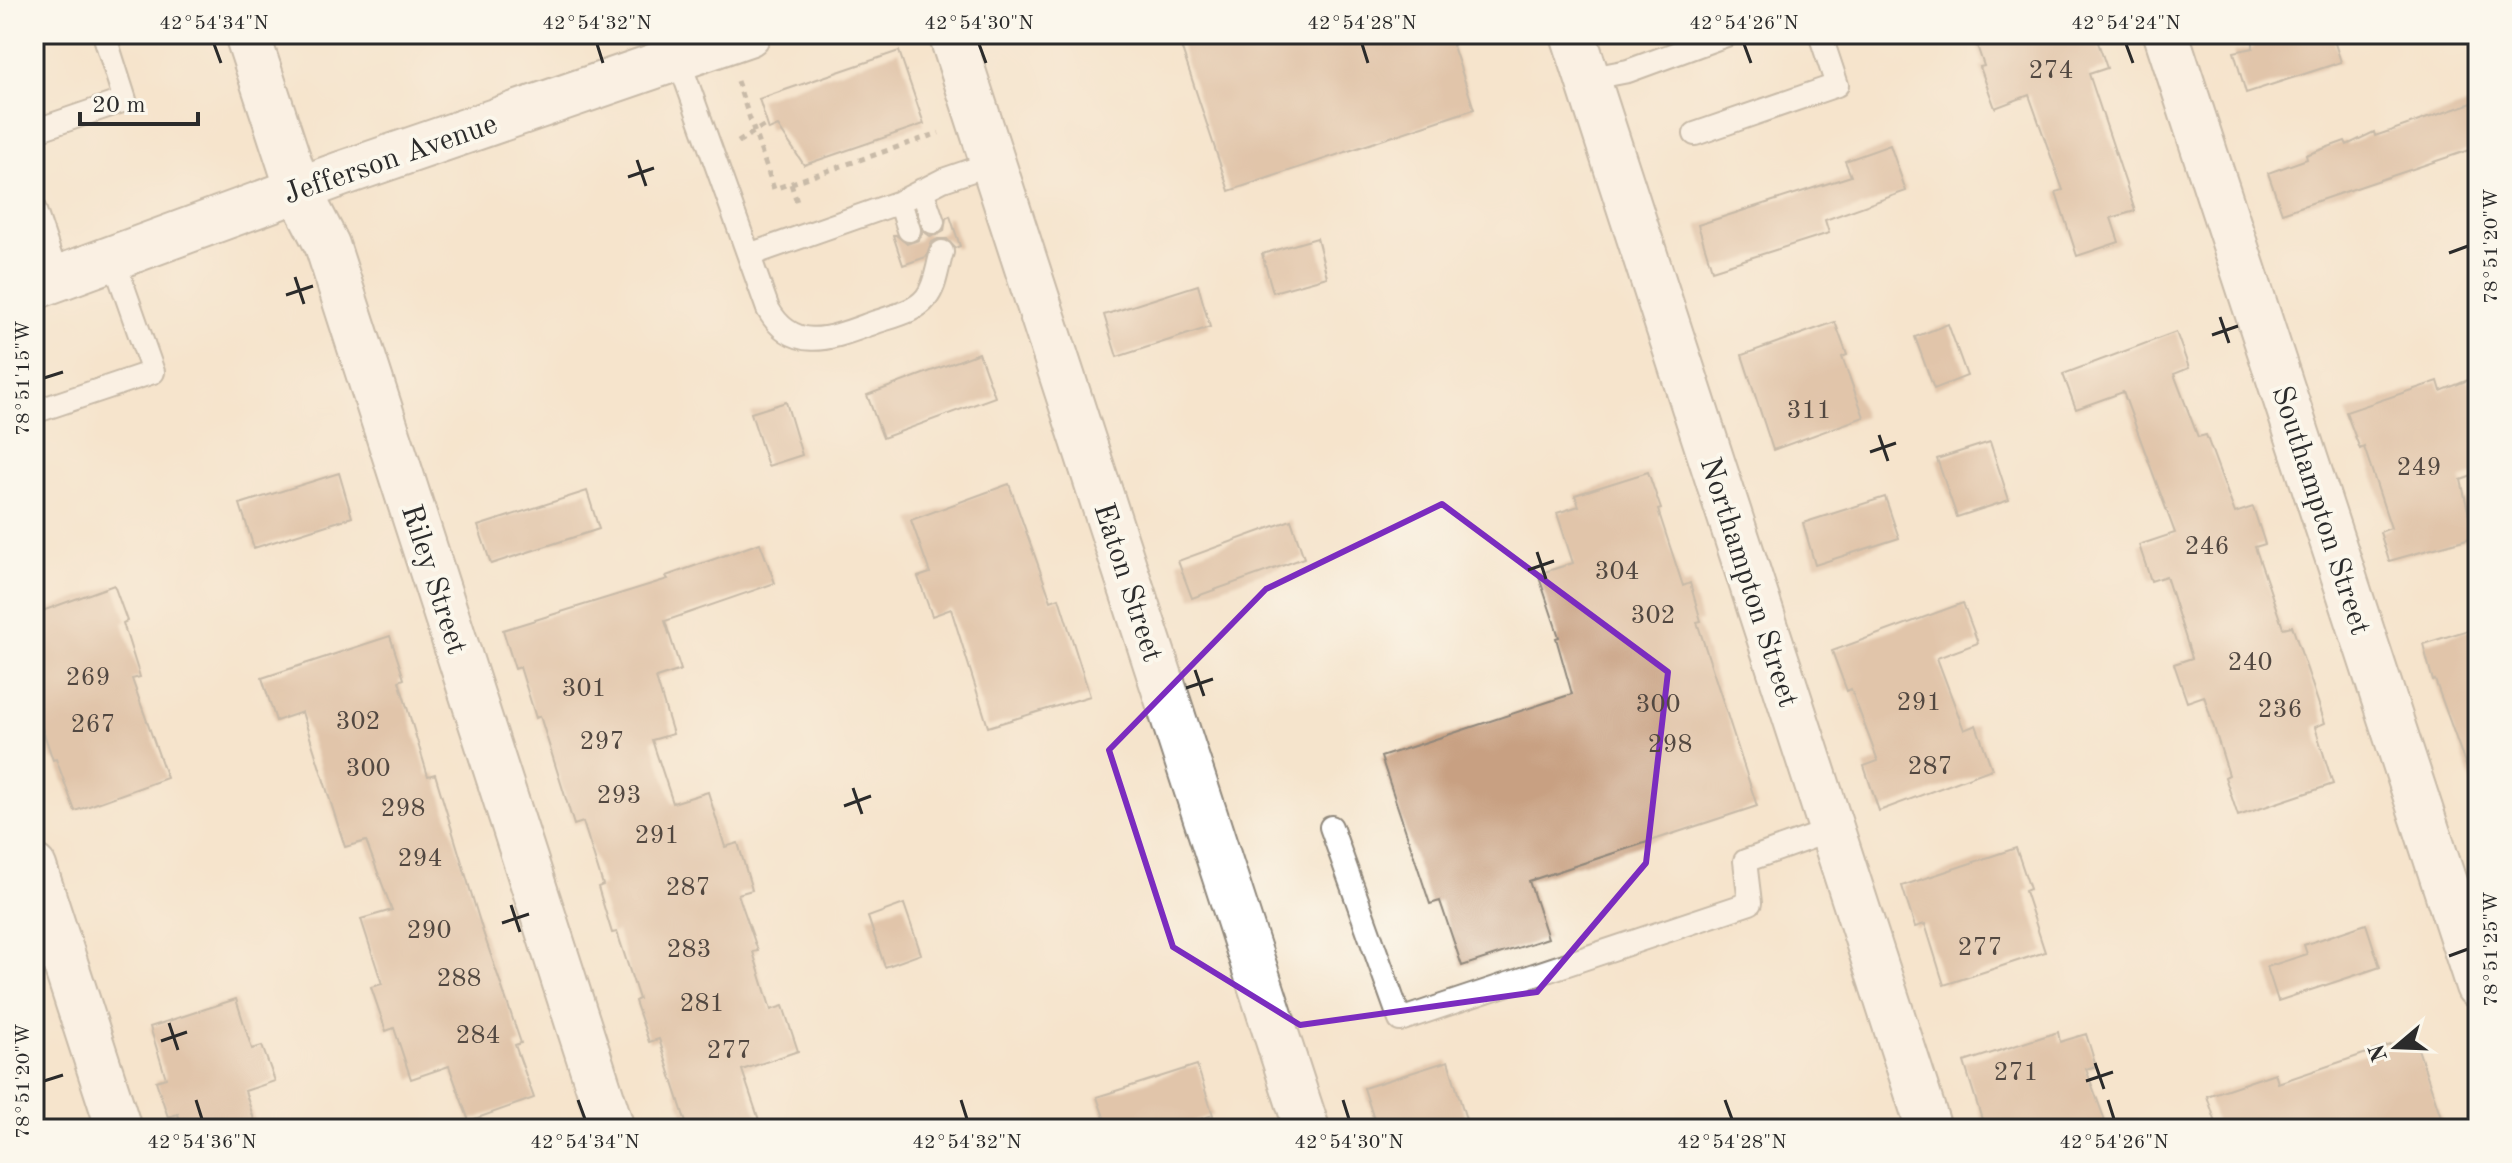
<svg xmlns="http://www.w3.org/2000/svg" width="2512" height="1163" font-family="'Old Standard TT',serif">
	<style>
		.building { fill: #c8a082 }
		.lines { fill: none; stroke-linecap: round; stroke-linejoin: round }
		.service-casing { stroke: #90887c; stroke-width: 26 }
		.minor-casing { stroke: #90887c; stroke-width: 48 }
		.tertiary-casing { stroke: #90887c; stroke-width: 48 }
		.path { stroke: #90887c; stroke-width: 5; stroke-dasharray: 6 6; stroke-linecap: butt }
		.service { stroke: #fff; stroke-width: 22 }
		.minor { stroke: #fff; stroke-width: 44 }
		.tertiary { stroke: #fff; stroke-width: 44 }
		.marked { fill: none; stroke: #7b2cbf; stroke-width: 6; stroke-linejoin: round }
		.ticks { fill: none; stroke: #2b2b2b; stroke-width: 3 }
		.labels { text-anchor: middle; stroke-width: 8; stroke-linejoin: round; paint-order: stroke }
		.number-label { font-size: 26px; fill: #524841 }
		.street-label { font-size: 30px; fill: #2b2b2b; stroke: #fbf7ec }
		.neatline { fill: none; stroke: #2b2b2b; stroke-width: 3 }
		.ticks-label { font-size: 20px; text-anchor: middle; fill: #2b2b2b }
	</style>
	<rect width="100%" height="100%" fill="#fbf7ec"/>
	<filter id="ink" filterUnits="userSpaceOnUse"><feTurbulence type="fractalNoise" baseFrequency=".0125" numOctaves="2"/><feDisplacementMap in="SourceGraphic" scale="16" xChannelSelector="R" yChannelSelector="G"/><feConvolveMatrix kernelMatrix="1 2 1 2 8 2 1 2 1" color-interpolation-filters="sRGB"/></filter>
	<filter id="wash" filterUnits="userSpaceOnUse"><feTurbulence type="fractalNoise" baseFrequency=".006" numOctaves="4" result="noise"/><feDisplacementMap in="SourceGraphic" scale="32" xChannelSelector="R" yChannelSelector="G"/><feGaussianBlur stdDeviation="1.8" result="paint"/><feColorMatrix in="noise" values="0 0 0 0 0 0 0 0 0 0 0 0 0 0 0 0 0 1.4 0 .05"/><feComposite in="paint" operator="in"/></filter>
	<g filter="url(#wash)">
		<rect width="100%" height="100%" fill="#f5e4cc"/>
		<g id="blocks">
			<path class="building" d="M1177 34H1449L1474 109 1229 191Z
				M1973 34H2095L2107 68 2089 74 2135 211 2111 218 2119 242 2077 256 2056 192 2063 190 2029 95 1995 108 1980 67 1984 66Z
				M2276 34H2332L2341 62 2246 93 2234 52 2253 48V42Z
				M899 51 924 124 804 165 778 126 769 130 759 99Z
				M2478 101V147L2282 213 2268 173 2307 159 2306 155 2345 141 2347 145 2374 132 2375 136Z
				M1890 145 1906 191 1825 220 1829 233 1712 270 1698 225 1851 176 1845 161Z
				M950 216 960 246 955 248 947 239H938L932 242 926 257 903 265 893 235H896L907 244 919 240 923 231 930 236 937 235 944 231 946 218Z
				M1317 238 1327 277 1273 292 1262 254Z
				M1198 285 1210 327 1117 357 1104 315Z
				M1835 322 1847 355 1842 357 1864 417 1773 450 1742 355Z
				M1948 324 1967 376 1934 389 1915 337Z
				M2176 332 2189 368 2174 374 2198 437 2206 435 2235 513 2253 507 2265 544 2255 547 2283 628 2292 626 2310 678 2325 723 2315 727 2333 784 2238 816 2225 777 2229 775 2204 696 2187 702 2174 664 2192 658 2166 576 2151 581 2139 545 2175 533 2123 392 2076 409 2063 374Z
				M979 353 995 397 883 438 867 395Z
				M2468 380 2478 405V474L2461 480 2474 537 2389 561 2380 532 2391 528 2364 447 2360 449 2346 412 2438 381 2441 391Z
				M786 402 802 455 768 466 751 413Z
				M1990 442 2009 500 1957 517 1937 459Z
				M1648 472 1661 509 1658 510 1683 586 1690 583 1701 621 1697 622 1757 806 1529 881 1548 938 1462 966 1440 901 1430 904 1381 757 1572 694 1556 638 1559 637 1538 574 1573 563 1557 513 1579 506 1575 495Z
				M339 473 352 517 254 548 240 504Z
				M1009 484 1051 601 1059 598 1090 696 988 727 951 609 932 616 918 577 930 573 911 520Z
				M587 491 599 529 491 564 478 526Z
				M1885 497 1899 538 1815 565 1803 523Z
				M1291 520 1304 558 1192 598 1178 561Z
				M760 543 775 583 665 621 681 670 656 678 673 734 652 740 673 803 708 792 725 847 738 843 752 890 738 894 758 951 753 952 771 1010 783 1006 798 1051 742 1070 762 1129H688L659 1039 649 1042 635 1001 639 999 617 932 612 933 598 887 603 885 583 822 574 825 540 716 536 718 520 667 515 669 503 630 668 579 666 576Z
				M114 585 127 621 123 623 140 677 132 679 167 778 75 811 56 759 53 760 34 704V614Z
				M1963 603 1978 643 1937 658 1964 730 1976 725 1992 769 1879 811 1864 766 1878 761 1851 689 1847 691 1832 651Z
				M2478 627V787L2474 788 2435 680 2433 681 2423 644Z
				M390 636 404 679 399 681 428 776 435 774 483 932 521 1043 515 1045 534 1098 469 1121 449 1066 411 1079 394 1028 386 1031 371 987 382 984 361 919 392 910 366 841 345 847 302 712 276 721 262 678Z
				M2016 848 2030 889 2025 891 2045 952 1944 985 1925 924 1915 927 1902 886Z
				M904 904 921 954 885 967 868 917Z
				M2366 924 2380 967 2278 1001 2267 967 2307 954 2304 945Z
				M236 999 252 1049 262 1046 275 1081 245 1091 257 1129H183L178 1114 168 1117 156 1081 166 1078 150 1027Z
				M2058 1032 2060 1042 2086 1034 2096 1066 2086 1069 2108 1129H1985L1964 1062Z
				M2414 1037 2445 1129H2218L2207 1096 2275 1073 2278 1083Z
				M1448 1061 1469 1129H1377L1364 1088Z
				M1197 1065 1213 1115 1170 1129H1108L1097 1097Z"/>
		</g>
	</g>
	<g filter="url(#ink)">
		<use href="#blocks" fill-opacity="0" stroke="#90887c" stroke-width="2"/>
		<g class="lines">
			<defs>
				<path id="service" d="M678 58 768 309C795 357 836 336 876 322 893 316 915 312 926 298 936 286 937 267 942 252
					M1587 79 1628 71 1729 34
					M34 131 125 100 104 34
					M1695 134 1837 85 1820 34
					M922 190 933 222
					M900 202 909 230
					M34 208 58 279
					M749 255 900 202 943 180 993 163
					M34 412 153 372 113 258
					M1331 827 1400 1020 1750 903 1745 861 1832 830"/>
				<path id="minor" d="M247 34 298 189 327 245 612 1129
					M951 34 1307 1129
					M1573 34 1929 1129
					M2166 34 2478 986
					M34 867 119 1129"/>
				<path id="tertiary" d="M34 287 341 174 748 34"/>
			</defs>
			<use href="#service" class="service-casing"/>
			<use href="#minor" class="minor-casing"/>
			<use href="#tertiary" class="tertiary-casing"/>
			<path class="path" d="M737 81 774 189 939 133
				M738 142 765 125
				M791 184 798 205"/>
			<use href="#service" class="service"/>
			<use href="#minor" class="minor"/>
			<use href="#tertiary" class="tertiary"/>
		</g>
	</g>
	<path d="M0 0H2512V1163H0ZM1442 504 1668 672 1646 863 1537 992 1300 1025 1173 947 1109 750 1266 589Z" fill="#f5e4cc" fill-opacity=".55" fill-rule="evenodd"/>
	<path class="marked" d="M1442 504 1668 672 1646 863 1537 992 1300 1025 1173 947 1109 750 1266 589Z"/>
	<path class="ticks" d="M214 44 221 63M597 44 603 63M979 44 986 63M1362 44 1368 63M1744 44 1751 63M2126 44 2133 63M637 160 646 186M628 177 654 168M2449 253 2468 246M295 277 304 304M286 295 313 286M2220 317 2229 343M2212 335 2238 326M44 378 63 372M1879 435 1888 461M1870 452 1896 443M1537 552 1546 579M1528 570 1554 561M1195 670 1204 696M1186 688 1213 679M853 788 862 814M844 806 871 796M511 905 520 932M502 923 529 914M2449 956 2468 949M169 1023 178 1050M161 1041 187 1032M2095 1063 2104 1089M44 1081 63 1075M2086 1081 2113 1072M196 1100 202 1119M578 1100 585 1119M961 1100 967 1119M1343 1100 1349 1119M1725 1100 1732 1119M2108 1100 2114 1119"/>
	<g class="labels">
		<g class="number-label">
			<text x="2051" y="78">274</text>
			<text x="1809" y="418">311</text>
			<text x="2419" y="475">249</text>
			<text x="2207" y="554">246</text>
			<text x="1617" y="579">304</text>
			<text x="1653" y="623">302</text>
			<text x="2250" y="670">240</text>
			<text x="88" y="685">269</text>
			<text x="584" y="696">301</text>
			<text x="1919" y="710">291</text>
			<text x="1658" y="712">300</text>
			<text x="2280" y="717">236</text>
			<text x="358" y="729">302</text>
			<text x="93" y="732">267</text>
			<text x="602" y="749">297</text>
			<text x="1670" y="752">298</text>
			<text x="1930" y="774">287</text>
			<text x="368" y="776">300</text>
			<text x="619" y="803">293</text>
			<text x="403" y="816">298</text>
			<text x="657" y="843">291</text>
			<text x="420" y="866">294</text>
			<text x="688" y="895">287</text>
			<text x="429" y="938">290</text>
			<text x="1980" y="955">277</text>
			<text x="689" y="957">283</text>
			<text x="459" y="986">288</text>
			<text x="702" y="1011">281</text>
			<text x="478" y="1043">284</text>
			<text x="729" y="1058">277</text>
			<text x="2016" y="1080">271</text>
		</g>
		<g class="street-label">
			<text transform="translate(390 158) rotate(-19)" y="10">Jefferson Avenue</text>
			<text transform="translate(2322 510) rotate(72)" y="10">Southampton Street</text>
			<text transform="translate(435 579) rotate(72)" y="10">Riley Street</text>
			<text transform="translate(1129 582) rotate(72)" y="10">Eaton Street</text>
			<text transform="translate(1750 582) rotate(72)" y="10">Northampton Street</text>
		</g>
	</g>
	<rect width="2512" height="1163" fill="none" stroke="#fbf7ec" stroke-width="88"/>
	<g transform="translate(2396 1047) rotate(251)" stroke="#fbf7ec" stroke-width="6" paint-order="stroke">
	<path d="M0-6L14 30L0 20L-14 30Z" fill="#2b2b2b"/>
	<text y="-12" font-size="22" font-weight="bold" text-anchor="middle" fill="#2b2b2b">N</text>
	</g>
	<path d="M80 112v12h118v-12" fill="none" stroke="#2b2b2b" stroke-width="4"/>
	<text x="92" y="112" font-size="24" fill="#2b2b2b" stroke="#fbf7ec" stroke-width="6" paint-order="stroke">20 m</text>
	<rect x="44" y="44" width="2424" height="1075" class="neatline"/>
	<g class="ticks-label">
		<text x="214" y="29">42°54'34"N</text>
		<text x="597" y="29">42°54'32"N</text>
		<text x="979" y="29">42°54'30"N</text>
		<text x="1362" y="29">42°54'28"N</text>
		<text x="1744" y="29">42°54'26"N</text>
		<text x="2126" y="29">42°54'24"N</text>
		<text transform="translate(2490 246) rotate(-90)" y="7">78°51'20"W</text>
		<text transform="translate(22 378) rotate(-90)" y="7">78°51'15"W</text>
		<text transform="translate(2490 949) rotate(-90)" y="7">78°51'25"W</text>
		<text transform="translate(22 1081) rotate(-90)" y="7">78°51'20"W</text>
		<text x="202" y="1148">42°54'36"N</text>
		<text x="585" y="1148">42°54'34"N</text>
		<text x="967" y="1148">42°54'32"N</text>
		<text x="1349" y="1148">42°54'30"N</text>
		<text x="1732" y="1148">42°54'28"N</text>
		<text x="2114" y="1148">42°54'26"N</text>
	</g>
</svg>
